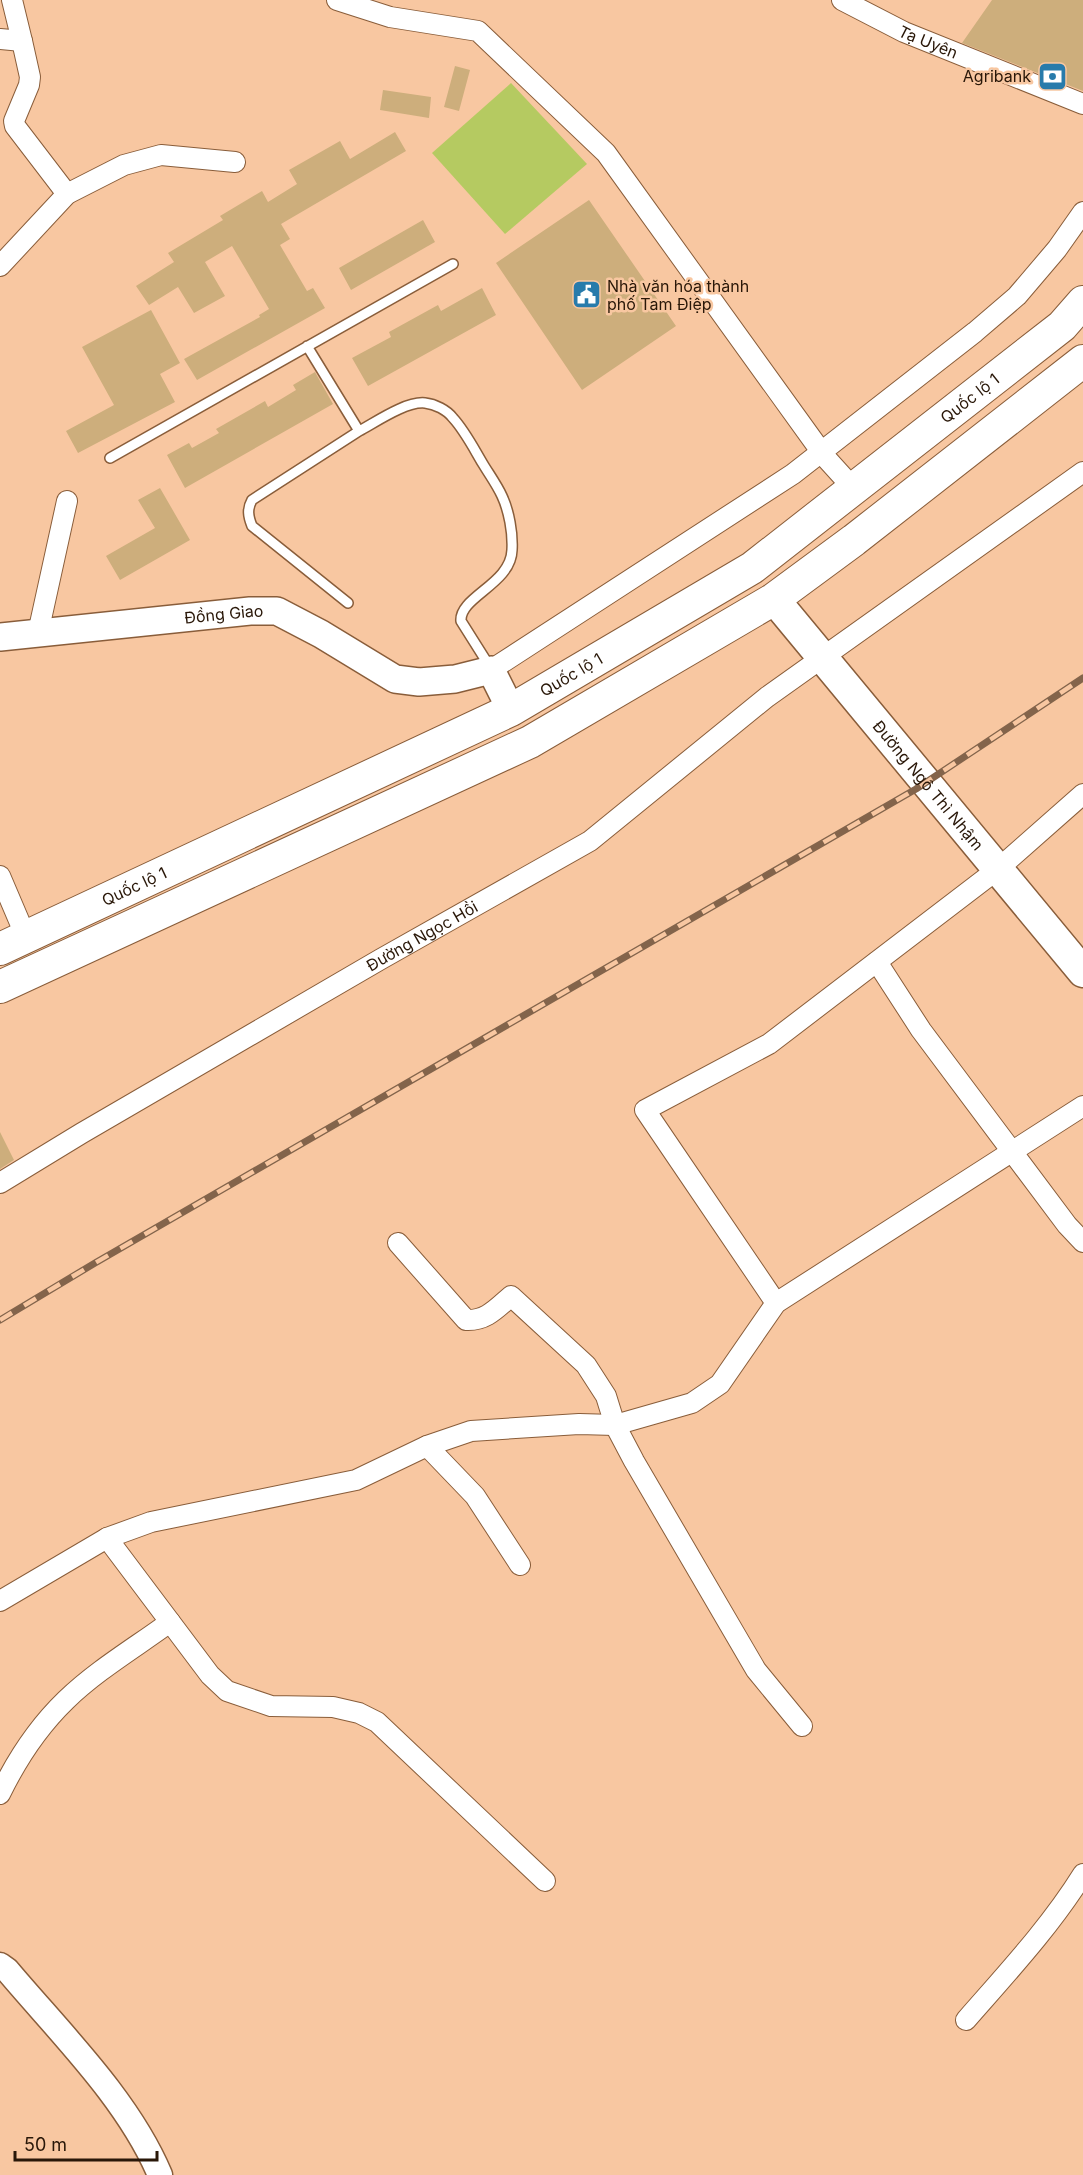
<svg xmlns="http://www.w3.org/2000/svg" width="1083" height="2175" font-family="Inter,sans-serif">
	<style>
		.green { fill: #b5ca61 }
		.building { fill: #cdae7c }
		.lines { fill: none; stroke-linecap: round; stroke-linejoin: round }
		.service-casing { stroke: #895d3a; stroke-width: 12 }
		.minor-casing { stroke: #895d3a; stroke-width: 22 }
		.tertiary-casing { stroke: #895d3a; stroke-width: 27 }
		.secondary-casing { stroke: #895d3a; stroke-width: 30 }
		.primary-casing { stroke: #895d3a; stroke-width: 33 }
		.trunk-casing { stroke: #895d3a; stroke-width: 34 }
		.service { stroke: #fff; stroke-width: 9 }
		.minor { stroke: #fff; stroke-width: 20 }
		.tertiary { stroke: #fff; stroke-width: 24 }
		.secondary { stroke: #fff; stroke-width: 27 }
		.primary { stroke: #fff; stroke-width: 30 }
		.trunk { stroke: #fff; stroke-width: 32 }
		.rail-casing { stroke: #83644b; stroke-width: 7 }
		.rail { stroke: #f8c7a1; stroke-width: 4.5; stroke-dasharray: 14; stroke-linecap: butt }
		.labels { text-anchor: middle; stroke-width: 5; stroke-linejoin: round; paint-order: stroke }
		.street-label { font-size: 16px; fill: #291708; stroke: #f8c7a1 }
		.poi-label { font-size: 16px; fill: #291708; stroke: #f8c7a1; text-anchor: end }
	</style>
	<rect width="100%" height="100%" fill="#f8c7a1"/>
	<path class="green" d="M511 83 587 164 505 234 432 153Z"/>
	<path class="building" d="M992 0H1083V91L962 43Z
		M455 66 470 70 459 111 444 107Z
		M383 90 431 97 429 118 380 110Z
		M395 132 406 151 281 224 290 239 280 245 307 291 313 288 325 308 197 380 184 359 260 317 259 315 269 309 232 246 205 262 225 296 194 313 178 287 149 305 136 286 174 262 168 253 223 220 220 216 262 191 268 202 297 184 289 170 340 141 350 159Z
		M589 200 676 326 582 390 496 263Z
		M423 220 435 242 351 290 339 268Z
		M482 288 496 315 368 386 352 358 391 337 389 332 438 305 441 311Z
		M151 310 180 363 160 374 175 402 78 453 66 431 114 405 82 347Z
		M315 372 333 404 185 488 167 455 189 443 192 448 219 433 216 429 265 401 268 407 296 390 293 385Z
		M160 488 190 540 120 580 106 556 155 528 138 500Z
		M0 1132 14 1160 0 1169Z"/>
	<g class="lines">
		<defs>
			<path id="service" d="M307 346 359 431 252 500C247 509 248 516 252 526L348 603
				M359 431C376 422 406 401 425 403 435 404 447 410 453 418 465 431 474 449 483 464 489 474 497 485 502 496 509 511 513 533 512 550 511 584 459 597 461 621L490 667
				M110 458 453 264"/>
			<g id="minor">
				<path d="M337 0 390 17 478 31 606 153 825 457 854 489"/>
				<path id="s1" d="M842 0 904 32 1083 104"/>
				<path d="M0 39 22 41 12 0"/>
				<path d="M22 41 30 77 29 85 14 121 15 126 67 194"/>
				<path d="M0 266 67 194 124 165 161 155 235 162"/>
				<path d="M38 633 67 501"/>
				<path d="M491 670 793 474 975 332 1017 296 1057 249 1083 212"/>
				<path d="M0 876 26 937"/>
				<path d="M877 962 921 1030 1067 1225 1083 1242"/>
				<path id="s2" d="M0 1183 82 1133 381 959 590 841 767 697 1083 472"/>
				<path d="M398 1243 466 1320C486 1321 496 1309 511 1296L586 1365 606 1396 615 1425 634 1461 756 1670 802 1726"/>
				<path d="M776 1303 645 1110 769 1044 998 869 1083 794"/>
				<path d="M427 1446 475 1496 520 1565"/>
				<path d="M107 1538 210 1675 227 1691 271 1706 333 1707 359 1713 377 1722 545 1881"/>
				<path d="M0 1601 107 1538 151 1522 356 1480 427 1446 471 1431 579 1424 615 1425 692 1403 720 1384 776 1303 1083 1106"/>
				<path d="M0 1794C17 1759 38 1727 66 1700 97 1670 136 1647 170 1622"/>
				<path d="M966 2020C1007 1973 1050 1927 1083 1874"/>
			</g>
			<path id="tertiary" d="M0 1965 7 1970C60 2033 128 2099 160 2175"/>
			<g id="secondary">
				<path id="s3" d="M0 637 250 611H277L321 634 395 679 419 682 455 679 491 670 511 710"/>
			</g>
			<g id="primary">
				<path id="s4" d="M774 599 1083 972"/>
			</g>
			<g id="trunk">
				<path id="s5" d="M0 949 511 710 752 568 1062 326 1083 302"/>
				<path d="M0 987 530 742 774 599 854 540 1083 361"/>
			</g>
		</defs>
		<use href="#service" class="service-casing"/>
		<use href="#minor" class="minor-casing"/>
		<use href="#tertiary" class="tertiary-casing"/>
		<use href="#secondary" class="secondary-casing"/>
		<use href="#primary" class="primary-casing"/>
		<use href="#trunk" class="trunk-casing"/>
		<use href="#service" class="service"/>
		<use href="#minor" class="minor"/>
		<use href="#tertiary" class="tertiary"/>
		<use href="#secondary" class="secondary"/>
		<use href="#primary" class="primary"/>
		<use href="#trunk" class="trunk"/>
		<defs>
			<path id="rail" d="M0 1320 95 1263 916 789 1083 678"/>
		</defs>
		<use href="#rail" class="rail-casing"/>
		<use href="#rail" class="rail"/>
	</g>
	<defs>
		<symbol id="bank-square" viewBox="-11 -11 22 22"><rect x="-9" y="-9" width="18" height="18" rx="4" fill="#287bab" stroke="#f8c7a1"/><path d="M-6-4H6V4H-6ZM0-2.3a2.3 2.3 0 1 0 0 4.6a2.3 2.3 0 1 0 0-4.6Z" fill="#fff"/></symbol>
		<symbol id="civic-square" viewBox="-11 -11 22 22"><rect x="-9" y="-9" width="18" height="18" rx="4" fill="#287bab" stroke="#f8c7a1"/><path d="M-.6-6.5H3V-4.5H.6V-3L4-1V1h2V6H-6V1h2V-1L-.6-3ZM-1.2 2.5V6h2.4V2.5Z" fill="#fff"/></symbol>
	</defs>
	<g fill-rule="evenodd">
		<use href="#bank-square" x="1036" y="60" width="33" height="33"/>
		<use href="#civic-square" x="570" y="278" width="33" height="33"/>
	</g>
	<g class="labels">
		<g class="street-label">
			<text dy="6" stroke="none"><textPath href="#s1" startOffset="96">Tạ Uyên</textPath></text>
			<text dy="6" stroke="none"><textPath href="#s5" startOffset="1120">Quốc lộ 1</textPath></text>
			<text dy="6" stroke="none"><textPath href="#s3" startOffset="225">Đồng Giao</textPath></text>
			<text dy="6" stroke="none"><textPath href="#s5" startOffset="634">Quốc lộ 1</textPath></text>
			<text dy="6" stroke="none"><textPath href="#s4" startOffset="242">Đường Ngô Thì Nhậm</textPath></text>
			<text dy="6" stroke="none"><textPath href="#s5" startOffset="148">Quốc lộ 1</textPath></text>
			<text dy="6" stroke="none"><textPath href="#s2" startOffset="489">Đường Ngọc Hồi</textPath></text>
		</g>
		<g class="poi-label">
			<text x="1031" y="82">Agribank</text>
			<text x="607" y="292" text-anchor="start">Nhà văn hóa thành<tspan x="607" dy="18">phố Tam Điệp</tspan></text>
		</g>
	</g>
	<path d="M15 2151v9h142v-9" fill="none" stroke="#291708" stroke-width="3"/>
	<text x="24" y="2151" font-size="18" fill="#291708" stroke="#f8c7a1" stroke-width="4.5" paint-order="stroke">50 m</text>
</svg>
